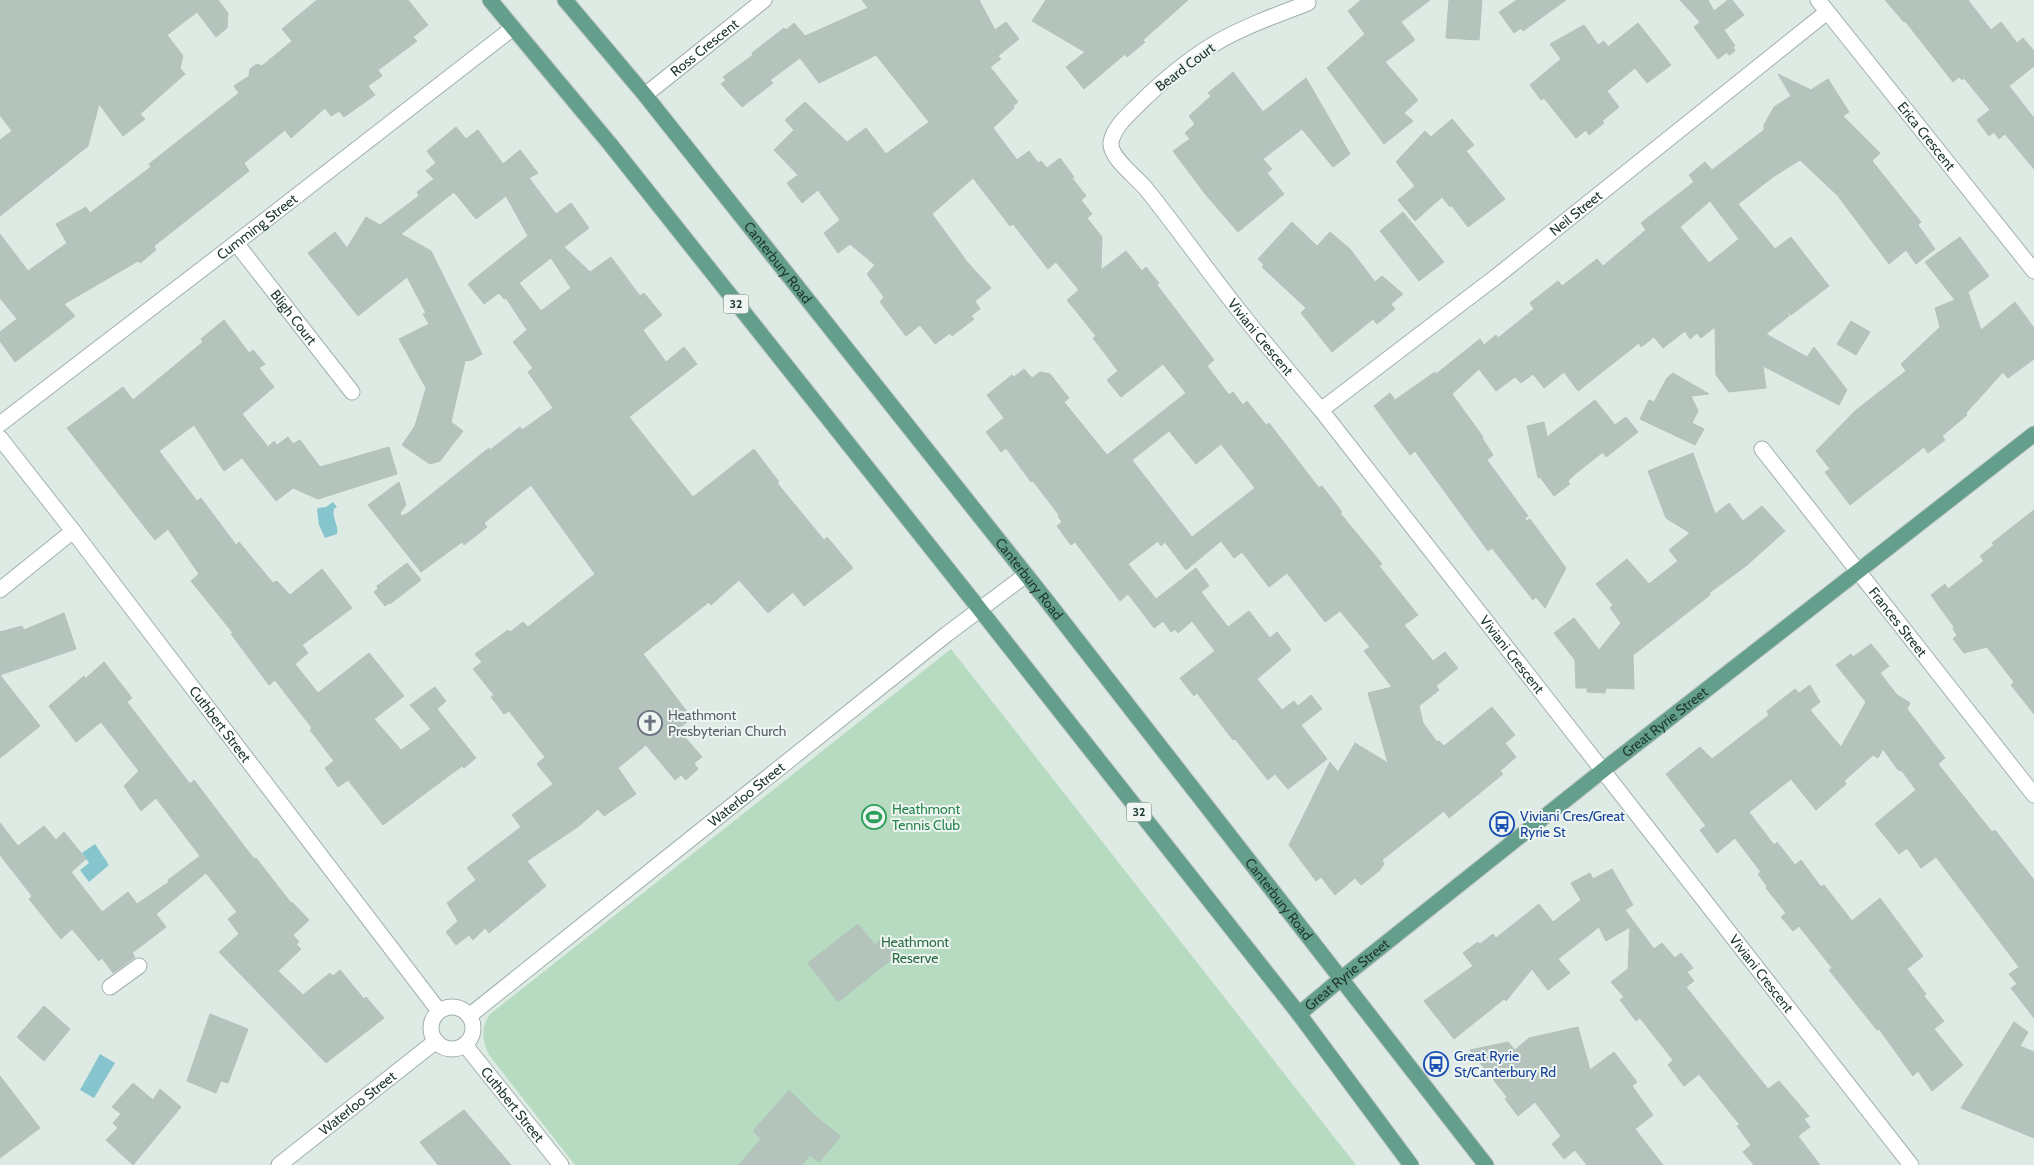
<svg xmlns="http://www.w3.org/2000/svg" width="2034" height="1165" font-family="Cabin,sans-serif">
	<style>
		.green { fill: #b7dbc0 }
		.water { fill: #87c5ce }
		.building { fill: #b4c4bd; stroke: #b1c3bb; fill-rule: evenodd }
		.lines { fill: none; stroke-linecap: round; stroke-linejoin: round }
		.minor-casing { stroke: #a1b1ab; stroke-width: 17 }
		.major-casing { stroke: #bcc4c1; stroke-width: 17 }
		.minor { stroke: #fff; stroke-width: 15 }
		.major { stroke: #649e8d; stroke-width: 15 }
		.labels { text-anchor: middle; stroke-width: 4; stroke-linejoin: round; paint-order: stroke }
		.shield { fill: #eff6f2; stroke: #5e726b; stroke-width: 1 }
		.shield-label { font-size: 12px; font-weight: bold; fill: #203931 }
		.street-label { font-size: 14px; fill: #203931; stroke: #eff6f2 }
		.worship-label { font-size: 14px; fill: #5b616d; stroke: #eff6f2; text-anchor: start }
		.leisure-label { font-size: 14px; fill: #27864d; stroke: #eff6f2; text-anchor: start }
		.transit-label { font-size: 14px; fill: #164399; stroke: #eff6f2; text-anchor: start }
		.park-label { font-size: 14px; fill: #2c6e43; stroke: #eff6f2 }
	</style>
	<rect width="100%" height="100%" fill="#deeae4"/>
	<path class="green" d="M951 649 1356 1165H575L489 1055C482 1041 481 1029 489 1015Z"/>
	<path class="water" d="M333 502 337 507 334 509C332 519 339 525 337 534L325 538 319 525 317 510 318 508 326 507Z
		M95 844 109 865 89 882 80 870 89 863 82 853Z
		M100 1054 115 1063 94 1098 80 1090Z"/>
	<path class="building" d="M0 0H218L228 13 227 28 216 37 197 12 167 35 183 56 180 68 185 74 140 114 145 119 123 136 99 104 88 146 0 216V140L12 131 0 115Z
		M317 0H408L428 25 413 37 417 41 378 70 382 76 368 86 375 95 344 117 339 111 331 116 325 108 291 138 285 130 244 163 249 171 154 246 156 250 140 263 138 261 64 304 75 316 15 362 0 341V332L17 319 0 298V234L28 271 67 243 56 224 86 207 90 213 151 167 149 164 239 93 234 86 249 76 250 69 257 64 262 66 292 41 282 29Z
		M862 0H979L995 30 1006 22 1019 39 998 56 1001 59 990 67 1018 102 1013 106 1014 108 993 128 1017 160 1029 151 1038 163 1041 161 1047 168 1060 158 1074 177 1072 178 1086 196 1081 200 1092 214 1087 218 1102 237 1101 270 1126 251 1142 271 1146 267 1159 283 1157 285 1214 360 1207 366 1229 395 1233 392 1243 405 1247 401 1266 425 1269 423 1319 488 1322 486 1342 512 1340 513 1382 564 1379 566 1418 615 1404 625 1433 661 1445 652 1458 668 1436 686 1439 690 1419 706 1423 723 1437 742 1439 741 1444 746 1492 707 1515 735 1505 743 1516 757 1500 771 1503 774 1449 818 1444 811 1382 860 1384 864 1379 871 1361 885 1355 878 1335 895 1321 877 1316 881 1289 845 1330 762 1338 772 1355 743 1388 763 1368 693 1392 687 1364 651 1370 647 1340 611 1325 622 1287 573 1269 587 1242 552 1234 558 1221 541 1186 570 1165 542 1161 546 1158 541 1128 564 1156 599 1196 568 1209 586 1201 592 1228 627 1249 611 1270 638 1277 632 1291 650 1257 679 1282 710 1294 701 1298 706 1311 695 1322 709 1301 725 1327 759 1288 789 1275 774 1268 780 1235 739 1233 740 1197 693 1194 696 1180 678 1215 651 1192 621 1178 633 1175 629 1171 632 1163 621 1154 628 1128 594 1120 601 1075 542 1071 545 1057 526 1062 522 1058 516 1059 515 1033 481 1031 482 1006 448 1001 452 986 432 1004 418 987 395 1012 375 1014 377 1024 369 1032 378 1040 372 1050 374 1069 398 1064 402 1107 455 1186 393 1163 364 1121 397 1107 380 1118 371 1093 338 1096 336 1067 300 1079 290 1056 262 1048 269 1013 224 1010 226 973 178 932 214 968 263 991 288 975 301 980 309 971 316 974 319 952 336 950 333 935 344 920 325 906 336 880 302 884 297 867 274 875 265 850 244 838 253 824 233 840 220 818 190 802 203 787 183 798 175 774 150 794 130 785 120 805 102 847 142 866 128 886 154 929 122 876 55 819 83 800 58 770 80 773 83 742 107 721 84 726 80 723 77 753 55 752 53 784 28 786 30 794 23 805 36 868 8ZM1169 431 1196 464 1221 444 1255 488 1192 537 1132 460Z
		M1046 0H1188L1143 40 1145 42 1127 57 1125 54 1084 89 1066 67 1085 52 1032 21Z
		M1361 0H1430L1401 22 1415 40 1385 62 1418 100 1404 113 1413 121 1384 144 1327 68 1365 34 1348 11Z
		M1449 0H1482L1479 40 1446 38Z
		M1517 0H1566L1523 31 1521 28 1514 33 1499 12Z
		M1680 0H1708L1714 11 1728 0H1732L1744 15 1724 30 1735 46 1733 47 1735 51 1729 55 1727 52 1718 59 1694 27 1700 22Z
		M1885 0H1968L1991 30 2001 22 2017 43 2023 38 2034 51V66L2009 86 2034 118V169L2005 134 1999 139 1994 132 1989 136 1977 120 1990 110 1964 78 1962 80 1959 77 1953 82 1905 21 1904 22Z
		M1638 23 1671 65 1647 83 1635 68 1607 91 1619 107 1602 121 1604 123 1589 135 1586 130 1576 138 1544 98 1541 100 1530 85 1561 59 1550 44 1584 25 1598 45 1604 41 1608 47Z
		M1233 72 1263 112 1306 78 1350 154 1333 167 1302 129 1263 159 1272 169 1267 173 1284 194 1238 232 1206 195 1173 151 1190 139 1185 133 1195 124 1189 116 1211 96 1208 93Z
		M1778 74 1811 90 1828 79 1849 112 1843 116 1880 153 1872 161 1921 222 1918 225 1935 249 1916 264 1906 250 1889 264 1838 196 1800 160 1773 177 1738 204 1775 249 1791 237 1829 286 1791 315 1787 312 1789 316 1766 334 1807 357 1814 347 1847 390 1839 405 1763 366 1766 388 1729 392 1716 375 1715 327 1701 338 1697 333 1690 339 1685 331 1663 348 1654 337 1641 347 1639 343 1578 391 1564 372 1544 388 1533 374 1521 383 1515 377 1496 391 1479 369 1452 394 1483 437 1482 438 1493 455 1487 460 1528 516 1525 518 1526 521 1530 519 1566 568 1545 608 1536 597 1533 600 1492 548 1488 551 1415 451 1410 455 1374 406 1390 393 1395 400 1435 372 1436 374 1480 339 1484 345 1496 335 1498 338 1534 309 1530 303 1558 281 1562 286 1597 259 1603 266 1646 230 1641 223 1694 182 1689 175 1705 162 1712 170 1764 130V125L1774 107 1791 96ZM1710 201 1739 239 1709 263 1680 227Z
		M1452 119 1474 145 1466 151 1505 199 1468 227 1451 205 1450 207 1442 197 1415 221 1398 200 1415 186 1396 162 1425 131 1431 137Z
		M456 127 466 139 478 130 503 164 520 150 538 173 529 178 556 214 571 203 589 228 564 247 590 272 611 257 640 296 644 293 662 315 643 330 666 362 684 347 697 364 629 417 693 497 754 449 779 482 777 483 824 540 827 537 853 568 804 606 793 592 768 613 739 580 711 605 709 602 643 654 692 718 678 729 702 757 694 763 698 769 686 780 681 775 675 780 646 745 618 768 636 794 604 816 598 809 579 826 527 861 546 886 489 933 485 928 473 940 469 935 456 945 446 932 458 921 447 903 476 880 467 868 521 827 512 815 553 784 537 764 545 757 509 711 504 714 491 697 494 695 473 669 482 662 475 654 508 630 510 632 523 622 528 627 595 574 531 485 484 523 487 527 464 545 462 542 421 572 368 505 399 482 406 505 400 513 402 516 408 513 489 448 490 450 520 427 522 430 553 408 528 372 533 368 513 342 527 330 506 298 504 299 499 293 484 304 468 284 528 236 506 196 476 219 454 192 401 234 431 251 482 354 472 360 465 361 451 422 463 431 440 461 430 464 402 445 415 426 426 388 399 339 429 324 423 314 426 313 407 277 358 316 308 253 335 232 347 248 366 217 380 225 419 196 417 192 434 179 426 171 436 163 427 151ZM551 258 571 288 541 311 519 283Z
		M1403 212 1444 262 1419 281 1380 231Z
		M1292 222 1317 246 1330 232 1350 249 1375 282 1382 276 1403 294 1391 304 1395 309 1377 324 1373 319 1332 352 1301 313 1306 308 1262 267 1264 265 1258 259Z
		M1960 237 1989 276 1968 292 1981 330 2015 302 2034 328V359L2008 378 2003 372 1966 413 1967 415 1942 436 1945 440 1928 453 1924 447 1850 505 1825 472 1830 469 1816 451 1855 411 1906 371 1901 364 1940 327 1935 308 1955 300 1925 262Z
		M224 320 249 353 253 350 265 364 259 368 274 387 242 414 268 447 274 441 277 445 288 437 293 444 300 440 320 467 389 447 397 474 318 499 293 488 276 501 242 458 224 471 194 425 159 451 197 501 201 498 236 545 239 542 273 583 277 581 290 595 322 569 352 608 302 645 308 653 295 664 318 693 369 653 404 696 374 719 401 750 431 729 410 705 435 687 446 701 437 709 476 758 464 768 462 766 383 825 348 780 338 787 325 768 334 761 310 730 312 728 275 680 269 685 231 634 233 633 191 581 199 574 168 529 155 540 67 428 123 387 133 400 203 342 201 339Z
		M1851 321 1870 332 1856 355 1837 344Z
		M1673 373 1709 394 1691 396 1698 411 1692 423 1704 429 1695 445 1640 419 1649 400 1654 402 1667 378Z
		M1595 400 1615 425 1626 417 1638 432 1606 457 1603 452 1575 474 1568 481 1570 484 1554 496 1540 477 1538 478 1527 426 1544 422 1547 437Z
		M1693 453 1715 514 1729 503 1743 521 1762 506 1785 531 1746 566 1709 593 1710 595 1633 655 1634 689 1606 688 1605 693 1587 692V688H1576L1575 660 1554 633 1574 618 1599 650 1621 623 1610 608 1613 605 1596 584 1627 559 1649 584 1678 561 1669 550 1690 533 1666 518 1648 471Z
		M2034 510V714L2011 685 2014 682 1987 647 1964 653 1953 639 1957 635 1953 629 1954 627 1931 595 1945 584 1948 589 1984 561 1980 556 1994 545 1992 543Z
		M407 563 421 580 390 604 389 603 385 606 374 592 378 589 377 586Z
		M64 613 76 649 0 675 40 726 0 758V632L22 626 24 630Z
		M1871 644 1889 666 1880 673 1897 695 1910 703 1907 709 1945 758 1938 764 1992 832 1995 830 2034 880V1018L2011 988 2017 984 2009 974 2019 967 1936 857 1921 868 1907 848 1899 854 1875 824 1916 790 1902 771 1898 770 1883 749 1878 758 1873 755 1844 781 1846 784 1816 810 1791 779 1749 812 1774 845 1777 842 1795 865 1801 860 1821 887 1824 885 1852 921 1880 898 1923 956 1907 969 1926 994 1924 996 1944 1021 1934 1029 1963 1065 1932 1091 1918 1071 1913 1076 1879 1029 1877 1030 1829 970 1832 968 1799 926 1793 931 1781 917 1786 913 1766 888 1767 886 1758 874 1761 872 1735 838 1717 853 1700 830 1706 826 1666 774 1700 747 1712 759 1769 715 1767 711 1795 689 1799 693 1810 685 1820 702 1810 710 1841 747 1866 702 1836 665 1851 654 1853 657Z
		M104 662 132 698 127 702 190 784 194 780 254 859 256 858 291 903 292 902 309 920 293 935 299 942 296 944 301 949 278 971 303 995 330 973 333 976 340 970 364 999 366 997 384 1018 326 1063 219 952 239 934 228 919 237 912 206 873 156 914 166 927 132 953 135 957 113 973 102 958 99 961 72 929 61 939 29 899 32 896 0 855V823L18 846 44 826 56 840 64 832 86 859 71 872 102 912 128 892 137 904 169 882 168 880 200 856 156 798 141 811 124 786 139 771 101 722 76 742 49 706 84 676 85 679Z
		M1612 869 1633 905 1625 910 1654 949 1662 943 1675 958 1681 953 1693 968 1687 972 1694 981 1686 987 1768 1089 1779 1081 1809 1116 1804 1119 1810 1127 1798 1136 1820 1165H1754L1743 1152 1751 1145 1737 1126 1740 1125 1699 1074 1684 1086 1668 1065 1673 1060 1640 1018 1636 1021 1620 1000 1624 997 1611 982 1628 969 1630 927 1606 941 1599 927 1558 959 1570 973 1548 990 1532 969 1506 1001 1504 999 1454 1039 1424 1001 1473 966 1463 953 1478 942 1480 944 1493 934 1496 938 1539 904 1553 922 1581 900 1571 883 1590 873 1593 879Z
		M858 924 875 945 884 937 898 954 838 1002 808 963Z
		M44 1006 70 1029 44 1061 17 1037Z
		M210 1014 248 1029 228 1083 221 1081 216 1093 187 1081Z
		M2014 1022 2028 1032 2020 1046 2034 1052V1138L1961 1108Z
		M1578 1027 1590 1070 1614 1052 1637 1082 1632 1086 1653 1115 1635 1129 1663 1165H1587L1575 1150 1564 1159 1552 1144 1561 1136 1535 1102 1518 1116 1505 1099 1507 1097 1470 1050 1508 1042 1515 1050 1529 1038Z
		M0 1076 40 1128 0 1158Z
		M133 1083 153 1100 160 1089 181 1107 133 1165 106 1140 118 1128 113 1123 121 1114 112 1107Z
		M789 1090 816 1117 841 1136 819 1162 810 1155 802 1165H739L761 1139 753 1131Z
		M464 1110 511 1165H438L420 1142Z"/>
	<g class="lines">
		<defs>
			<g id="minor">
				<path id="s1" d="M1818 0 2034 271"/>
				<path id="s2" d="M1308 3C1276 15 1243 27 1214 44 1186 61 1160 83 1137 106 1127 116 1114 127 1111 142 1109 158 1138 178 1147 190 1179 230 1209 273 1241 313 1267 346 1294 378 1321 410L1911 1165"/>
				<path id="s3" d="M645 95 764 0"/>
				<path id="s4" d="M236 243 352 392"/>
				<path id="s5" d="M1321 410 1497 276 1827 12"/>
				<path id="s6" d="M0 424 236 243 513 28"/>
				<path id="s7" d="M0 438 73 531 439 1011"/>
				<path id="s8" d="M1762 449 2034 795"/>
				<path d="M0 590 73 531"/>
				<path d="M110 987 139 966"/>
				<circle cx="452" cy="1028" r="21"/>
				<path id="s9" d="M469 1016 947 634 1026 575"/>
				<path id="s10" d="M465 1045 561 1165"/>
				<path id="s11" d="M279 1165 436 1041"/>
			</g>
			<g id="major">
				<path d="M490 0 610 144 970 597 1299 1014 1411 1165"/>
				<path id="s12" d="M565 0 645 95 1043 596 1486 1165"/>
				<path id="s13" d="M1299 1014 1342 978 1602 771 2034 434"/>
			</g>
		</defs>
		<use href="#minor" class="minor-casing"/>
		<use href="#major" class="major-casing"/>
		<use href="#minor" class="minor"/>
		<use href="#major" class="major"/>
	</g>
	<defs>
		<symbol id="church-ring" viewBox="-11 -11 22 22"><circle r="9.5" fill="#eff6f2" stroke="#6b7280" stroke-width="1.5"/><path d="M-1.2-6h2.4v3.5h3.3v2.4h-3.3V6h-2.4V-.1h-3.3v-2.4h3.3Z" fill="#6b7280"/></symbol>
		<symbol id="stadium-ring" viewBox="-11 -11 22 22"><circle r="9.5" fill="#eff6f2" stroke="#2e9e5b" stroke-width="1.5"/><path d="M0-5a6.5 5 0 1 0 0 10a6.5 5 0 1 0 0-10ZM-3.5-1.8h7v3.6h-7Z" fill="#2e9e5b"/></symbol>
		<symbol id="bus-ring" viewBox="-11 -11 22 22"><circle r="9.5" fill="#eff6f2" stroke="#1a4fb4" stroke-width="1.5"/><path d="M-5-6H5V4H4V6H2V4H-2V6H-4V4H-5ZM-3.5-4V0h7V-4ZM-3.5 1.2v1.5H-2V1.2ZM2 1.2v1.5H3.5V1.2Z" fill="#1a4fb4"/></symbol>
	</defs>
	<g fill-rule="evenodd">
		<use href="#church-ring" x="636" y="709" width="28" height="28"/>
		<use href="#stadium-ring" x="860" y="803" width="28" height="28"/>
		<use href="#bus-ring" x="1488" y="810" width="28" height="28"/>
		<use href="#bus-ring" x="1422" y="1050" width="28" height="28"/>
	</g>
	<g class="labels">
		<g class="shield">
			<rect x="723.5" y="294.5" width="25" height="19" rx="4"/>
			<rect x="1126.5" y="802.5" width="25" height="19" rx="4"/>
		</g>
		<g class="shield-label">
			<text x="736" y="308">32</text>
			<text x="1139" y="816">32</text>
		</g>
		<g class="street-label">
			<text dy="5" stroke="none"><textPath href="#s3" startOffset="76">Ross Crescent</textPath></text>
			<text transform="translate(1185 67) rotate(-37)" y="5">Beard Court</text>
			<text dy="5" stroke="none"><textPath href="#s1" startOffset="174">Erica Crescent</textPath></text>
			<text dy="5" stroke="none"><textPath href="#s5" startOffset="322">Neil Street</textPath></text>
			<text dy="5" stroke="none"><textPath href="#s6" startOffset="324">Cumming Street</textPath></text>
			<text dy="5" stroke="none"><textPath href="#s12" startOffset="338">Canterbury Road</textPath></text>
			<text dy="5" stroke="none"><textPath href="#s4" startOffset="94">Bligh Court</textPath></text>
			<text dy="5" stroke="none"><textPath href="#s2" startOffset="494">Viviani Crescent</textPath></text>
			<text dy="5" stroke="none"><textPath href="#s12" startOffset="742">Canterbury Road</textPath></text>
			<text dy="5" stroke="none"><textPath href="#s8" startOffset="220">Frances Street</textPath></text>
			<text dy="5" stroke="none"><textPath href="#s2" startOffset="899">Viviani Crescent</textPath></text>
			<text dy="5" stroke="none"><textPath href="#s13" startOffset="468">Great Ryrie Street</textPath></text>
			<text dy="5" stroke="none"><textPath href="#s7" startOffset="361">Cuthbert Street</textPath></text>
			<text dy="5" stroke="none"><textPath href="#s9" startOffset="355">Waterloo Street</textPath></text>
			<text dy="5" stroke="none"><textPath href="#s12" startOffset="1148">Canterbury Road</textPath></text>
			<text dy="5" stroke="none"><textPath href="#s2" startOffset="1304">Viviani Crescent</textPath></text>
			<text dy="5" stroke="none"><textPath href="#s13" startOffset="62">Great Ryrie Street</textPath></text>
			<text dy="5" stroke="none"><textPath href="#s11" startOffset="100">Waterloo Street</textPath></text>
			<text dy="5" stroke="none"><textPath href="#s10" startOffset="76">Cuthbert Street</textPath></text>
		</g>
		<g class="worship-label">
			<text x="668" y="720">Heathmont<tspan x="668" dy="16">Presbyterian Church</tspan></text>
		</g>
		<g class="leisure-label">
			<text x="892" y="814">Heathmont<tspan x="892" dy="16">Tennis Club</tspan></text>
		</g>
		<g class="transit-label">
			<text x="1520" y="821">Viviani Cres/Great<tspan x="1520" dy="16">Ryrie St</tspan></text>
			<text x="1454" y="1061">Great Ryrie<tspan x="1454" dy="16">St/Canterbury Rd</tspan></text>
		</g>
		<g class="park-label">
			<text x="915" y="947">Heathmont<tspan x="915" dy="16">Reserve</tspan></text>
		</g>
	</g>
</svg>
